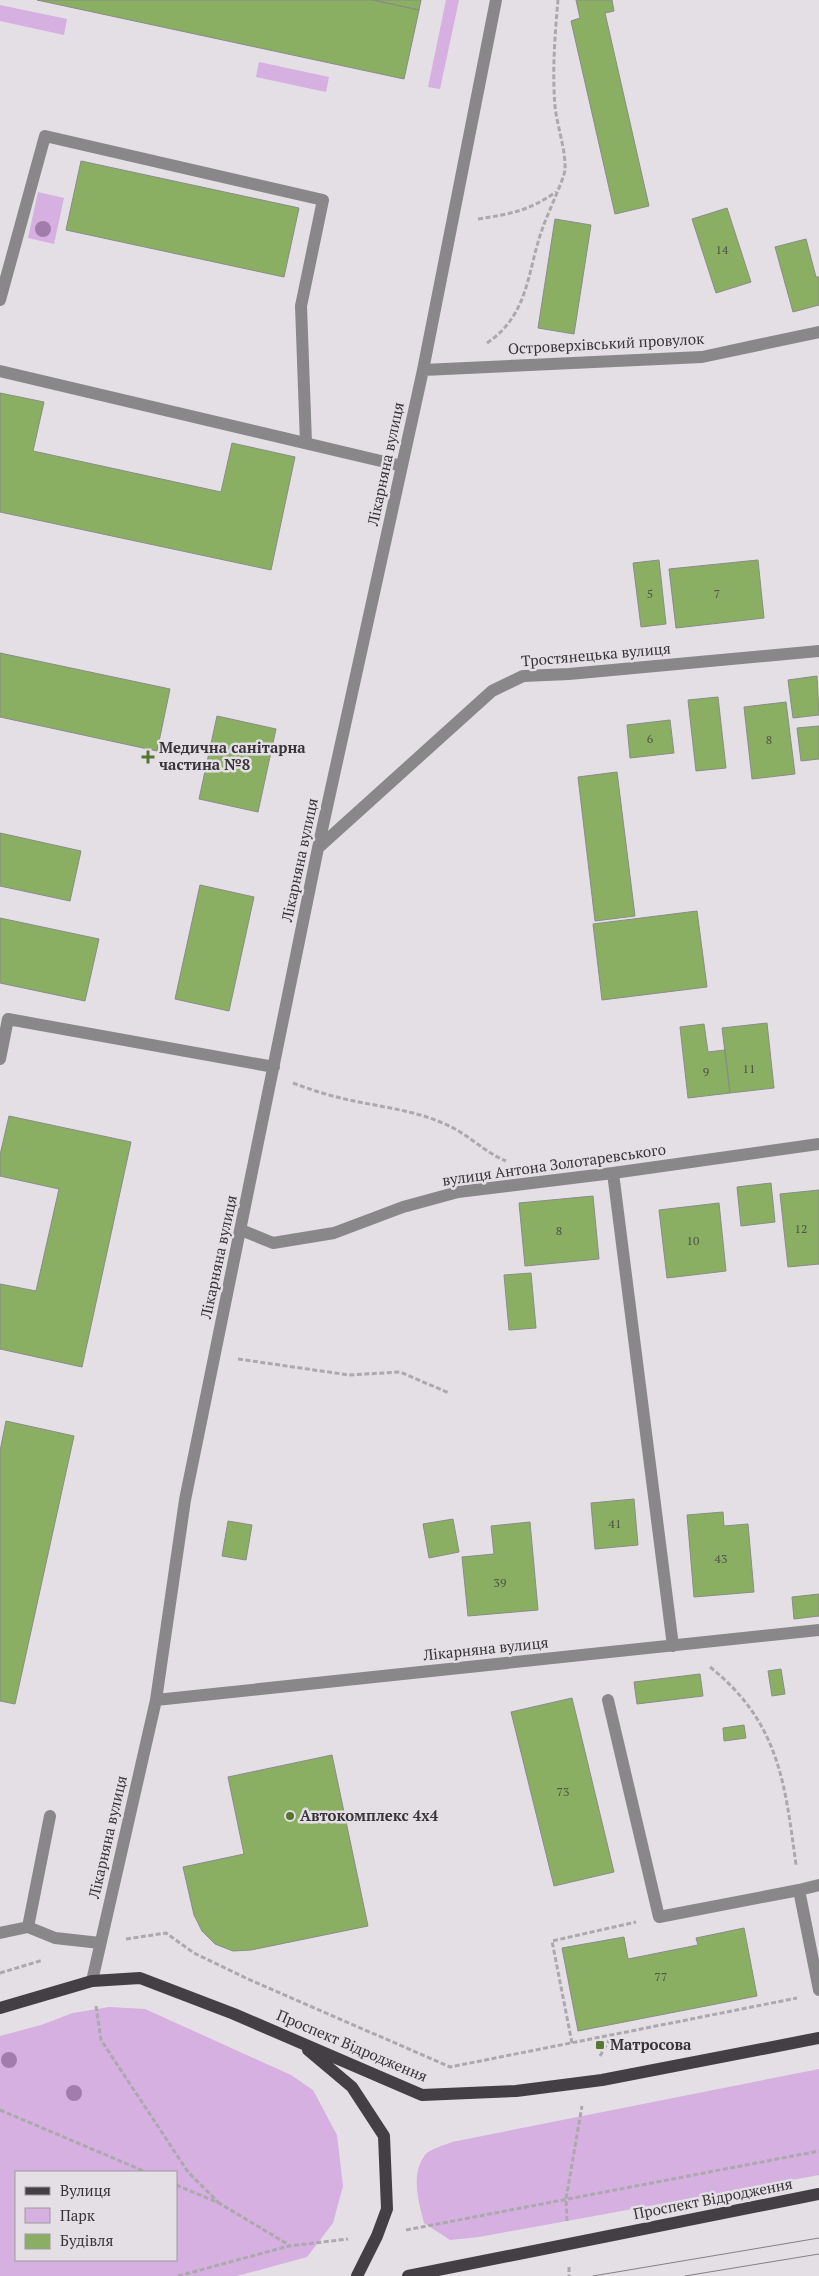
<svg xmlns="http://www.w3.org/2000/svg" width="819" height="2276" font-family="'PT Serif',serif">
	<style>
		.green { fill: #d5b0e0; fill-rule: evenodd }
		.building { fill: #8aaf63; stroke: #898d85 }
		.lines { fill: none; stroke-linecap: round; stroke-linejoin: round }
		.path { stroke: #ada8ae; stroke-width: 3; stroke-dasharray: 5 2.5; stroke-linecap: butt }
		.minor { stroke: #89878a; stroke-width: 12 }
		.major { stroke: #433f45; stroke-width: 12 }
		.tram { stroke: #848085; stroke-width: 1 }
		.tree { fill: #a27dac }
		.poi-dot { fill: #56772f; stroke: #e4dee5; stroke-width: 2 }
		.labels { text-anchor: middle; stroke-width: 5; stroke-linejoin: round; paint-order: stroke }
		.number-label { font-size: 12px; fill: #4c5443 }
		.street-label { font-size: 15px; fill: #373538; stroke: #e4dee5 }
		.poi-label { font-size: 15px; font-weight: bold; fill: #373538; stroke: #e4dee5; text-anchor: start }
	</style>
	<rect width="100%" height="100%" fill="#e4dee5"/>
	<path class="green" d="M446 0H459L440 89 428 87Z
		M0 5 67 19 64 35 0 21Z
		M259 62 329 77 326 92 256 77Z
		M38 192 64 198 54 244 28 238Z
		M109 2007 145 2009 291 2075 313 2090 337 2135 343 2186 333 2223 307 2257 237 2276H0V2036L41 2025 73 2013ZM16 2172H176V2260H16Z
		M819 2069V2175L479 2237 450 2240 424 2223C419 2203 410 2175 425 2155 430 2149 445 2145 452 2142Z"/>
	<path class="building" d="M37 0H373L419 10 404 79Z
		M373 0H421L419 10Z
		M576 0H612L614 11 605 13 649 206 615 214 571 21 580 18Z
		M81 161 299 208 284 277 66 230Z
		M727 208 751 282 716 293 692 219Z
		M555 219 591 225 574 334 538 328Z
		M806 239 816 277H819V305L793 312 775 247Z
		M0 393 44 402 33 451 221 492 232 443 295 457 271 570 0 512Z
		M659 560 666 624 641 627 633 563Z
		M758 560 764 618 676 628 669 569Z
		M0 653 170 689 157 751 0 717Z
		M817 676 819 715 793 718 788 680Z
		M718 697 726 768 696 771 688 700Z
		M786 702 795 774 752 779 744 707Z
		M217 716 276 729 258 812 199 799Z
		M670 720 674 753 630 758 627 725Z
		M819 726V759L801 761 797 728Z
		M617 772 635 916 595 921 578 777Z
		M0 833 81 851 70 901 0 886Z
		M200 885 254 897 229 1011 175 999Z
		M697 911 707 987 602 1000 593 924Z
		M0 918 99 939 85 1001 0 983Z
		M767 1023 774 1088 730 1093 722 1028Z
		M704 1024 708 1052 725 1050 730 1093 688 1098 680 1027Z
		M9 1116 131 1142 82 1367 0 1349V1284L36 1291 59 1189 0 1176V1155Z
		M771 1183 775 1222 741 1226 737 1187Z
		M819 1190V1264L788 1267 780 1194Z
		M593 1196 599 1259 525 1266 519 1203Z
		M719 1203 726 1271 667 1278 659 1210Z
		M531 1273 536 1328 509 1330 504 1275Z
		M6 1421 74 1436 15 1704 0 1701V1451Z
		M634 1499 638 1545 595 1549 591 1503Z
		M723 1512 724 1526 748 1524 754 1592 694 1597 687 1515Z
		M453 1519 459 1552 429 1558 423 1524Z
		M228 1521 252 1525 246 1560 222 1556Z
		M530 1522 538 1610 468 1616 462 1557 494 1554 491 1526Z
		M819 1594V1616L794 1619 792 1597Z
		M781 1669 785 1694 772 1696 768 1671Z
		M700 1674 703 1696 637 1704 634 1682Z
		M572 1698 614 1872 554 1886 511 1712Z
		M744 1725 746 1738 724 1741 723 1728Z
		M332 1755 368 1926 251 1950 233 1951 215 1944 202 1931 194 1915 183 1867 244 1854 228 1777Z
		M744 1928 757 1996 578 2031 562 1948 624 1937 628 1959 698 1945 696 1938Z"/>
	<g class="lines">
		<path class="path" d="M478 219C511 214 528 211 556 192
			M487 343C530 314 527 270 543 227 547 215 564 179 565 170 566 150 557 126 555 106 552 72 555 34 558 0
			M293 1083C314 1091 337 1098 359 1102 389 1108 420 1112 447 1125 468 1134 484 1152 506 1161
			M238 1359 349 1375 400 1372 449 1393
			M710 1667C779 1722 785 1783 796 1865
			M126 1939 166 1933 194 1953 248 1979 450 2067 797 1998
			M0 1973 43 1960
			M96 2006 101 2040 188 2172 219 2203
			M572 2043 552 1941 636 1922
			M600 2056 612 2035
			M0 2110 146 2172
			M176 2185 219 2203 289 2245
			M567 2221 566 2199 582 2106
			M406 2230 819 2151
			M569 2267V2276
			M178 2276 289 2246 348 2239"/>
		<path class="minor" d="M0 300 45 136 323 200 301 306 306 443
			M423 370 702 357 819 332
			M0 371 402 466
			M318 848 492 691 523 676 569 674 819 651
			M0 1059 8 1019 274 1067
			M613 1173 673 1646
			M241 1230 273 1243 334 1233 403 1207 458 1192 613 1173 819 1144
			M156 1700 819 1630
			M608 1700 659 1917 799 1890 819 1990
			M799 1890 819 1885
			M28 1927 50 1816
			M0 1933 28 1927 55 1938 100 1943
			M92 1981 156 1700 185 1500 318 848 423 370 496 0"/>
		<path class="major" d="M0 2008 92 1981 140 1978 234 2014 422 2095 516 2091 602 2080 819 2038
			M308 2050 352 2087 384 2136 387 2209 377 2236 357 2276
			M408 2276 819 2194"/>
		<path class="tram" d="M593 2276 819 2238
			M685 2276 819 2254"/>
	</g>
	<g class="tree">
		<circle cx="43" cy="229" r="8"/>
		<circle cx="9" cy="2060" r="8"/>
		<circle cx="74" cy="2093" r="8"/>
	</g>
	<g class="poi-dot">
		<path d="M145.5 749.5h5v5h5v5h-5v5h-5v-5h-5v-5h5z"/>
		<circle cx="290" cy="1816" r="5"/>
		<rect x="595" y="2040" width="10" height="10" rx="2.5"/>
	</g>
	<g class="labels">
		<g class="number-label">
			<text x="722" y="254">14</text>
			<text x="650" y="598">5</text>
			<text x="717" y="598">7</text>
			<text x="650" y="743">6</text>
			<text x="769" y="744">8</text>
			<text x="749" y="1073">11</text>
			<text x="706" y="1076">9</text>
			<text x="801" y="1233">12</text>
			<text x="559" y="1235">8</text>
			<text x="693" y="1245">10</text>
			<text x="615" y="1528">41</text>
			<text x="721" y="1563">43</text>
			<text x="500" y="1587">39</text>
			<text x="563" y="1796">73</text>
			<text x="661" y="1981">77</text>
		</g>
		<g class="street-label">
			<text transform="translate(606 344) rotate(-3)" y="5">Островерхівський провулок</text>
			<text transform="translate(386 464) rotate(-78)" y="5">Лікарняна вулиця</text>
			<text transform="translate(596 655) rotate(-5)" y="5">Тростянецька вулиця</text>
			<text transform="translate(300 860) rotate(-78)" y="5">Лікарняна вулиця</text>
			<text transform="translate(554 1165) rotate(-8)" y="5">вулиця Антона Золотаревського</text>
			<text transform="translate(219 1257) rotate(-78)" y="5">Лікарняна вулиця</text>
			<text transform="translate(486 1649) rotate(-6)" y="5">Лікарняна вулиця</text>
			<text transform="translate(108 1837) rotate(-77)" y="5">Лікарняна вулиця</text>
			<text transform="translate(352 2046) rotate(23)" y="5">Проспект Відродження</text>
			<text transform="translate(713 2199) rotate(-11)" y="5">Проспект Відродження</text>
		</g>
		<g class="poi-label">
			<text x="159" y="753">Медична санітарна<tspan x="159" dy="17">частина №8</tspan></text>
			<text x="300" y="1821">Автокомплекс 4x4</text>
			<text x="610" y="2050">Матросова</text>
		</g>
	</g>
	<rect x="15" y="2171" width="162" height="90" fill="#e4dee5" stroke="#9f9aa0"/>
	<rect x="25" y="2187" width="25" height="8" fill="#433f45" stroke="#9f9aa0"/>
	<text x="60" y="2196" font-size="15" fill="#373538">Вулиця</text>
	<rect x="25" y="2208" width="25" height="15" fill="#d5b0e0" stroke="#9f9aa0"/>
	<text x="60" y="2221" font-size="15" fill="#373538">Парк</text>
	<rect x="25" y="2234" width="25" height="15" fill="#8aaf63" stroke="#9f9aa0"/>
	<text x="60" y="2246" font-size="15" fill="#373538">Будівля</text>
</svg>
